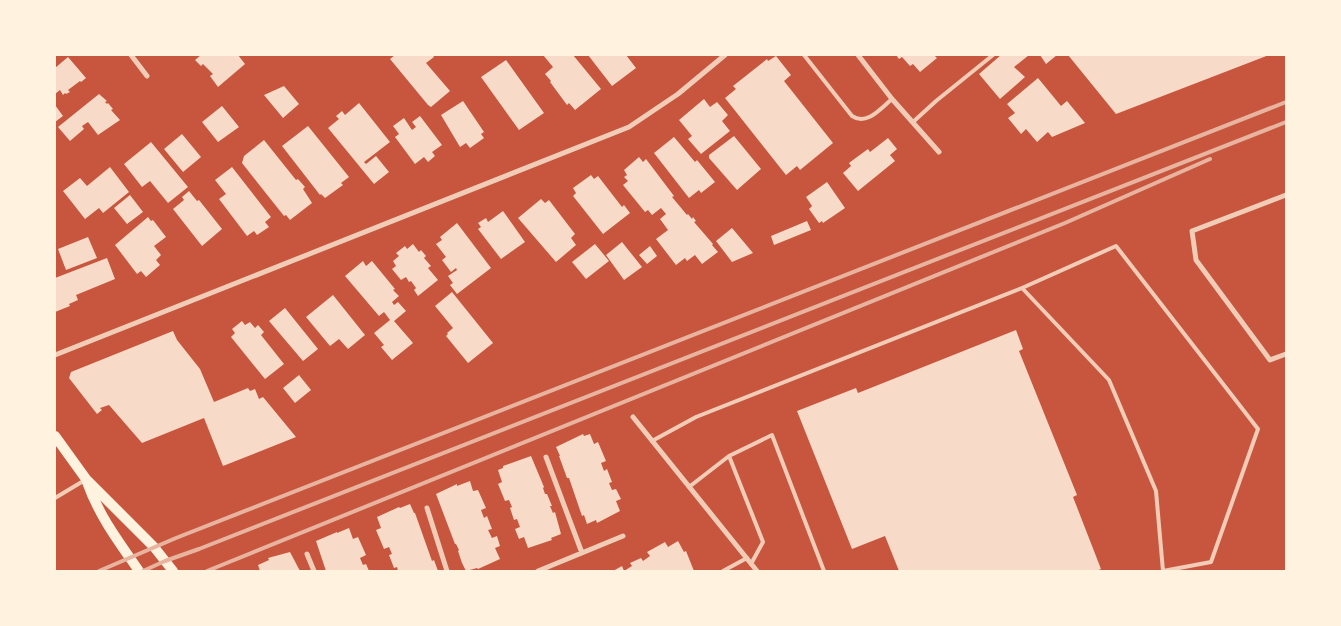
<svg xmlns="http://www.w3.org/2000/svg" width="1341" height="626" font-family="'Playfair Display',serif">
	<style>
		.building { fill: #f7dbc8 }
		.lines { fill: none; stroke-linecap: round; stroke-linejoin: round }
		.service { stroke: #f1ccb7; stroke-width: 4 }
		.minor { stroke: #f1ccb7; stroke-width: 5 }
		.secondary { stroke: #fff3e0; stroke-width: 10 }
		.rail { stroke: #e9b49f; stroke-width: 4 }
	</style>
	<rect width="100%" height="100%" fill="#c8553d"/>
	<path class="building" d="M201 55H238L245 64 218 87 210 76 213 74 203 64 201 66 195 60Z
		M395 55H433L434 57 426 63 450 91 431 107 428 105 390 59Z
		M543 55H573L601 89 575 110 569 103 567 105 550 82 551 81 545 74 553 67Z
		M588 55H626L636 68 612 86Z
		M896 55H934L937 58 920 72 913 64 910 66 902 57 899 59Z
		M1001 55H1029L1014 67 1025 77 1000 99 979 74Z
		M1040 55H1057L1046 64Z
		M1068 55H1269L1116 114Z
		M776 56 791 75 784 81 833 143 800 170 797 166 786 175 725 98 736 89 733 86 767 59 768 61Z
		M68 57 86 78 81 82 80 81 68 90 70 92 66 94 65 93 63 95 60 90 55 94V68Z
		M506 60 544 113 519 130 481 77Z
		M1038 78 1061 106 1067 101 1085 123 1052 137 1048 132 1037 142 1026 129 1021 134 1008 118 1015 113 1007 104Z
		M284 86 299 104 283 118 264 95Z
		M99 94 107 101 105 102 107 104 108 103 113 109 111 110 120 120 98 135 88 122 82 126 84 129 70 141 58 127Z
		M704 99 710 107 717 102 728 115 722 121 730 131 701 154 688 139 692 136 679 120Z
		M463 101 484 132 481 134 484 138 470 148 466 143 460 147 441 115Z
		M359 103 390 142 364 162 366 164 376 156 389 172 374 184 328 128 339 119 336 116 342 111 345 115Z
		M55 105 63 116 55 122Z
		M222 106 239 127 218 142 202 122Z
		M420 116 442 145 432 152 435 156 428 162 424 157 415 164 395 137 399 134 393 126 404 118 412 130 416 127 412 122Z
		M308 126 349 177 341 183 343 185 325 198 321 194 320 195 282 146Z
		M182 134 201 157 183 172 164 149Z
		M734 136 761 169 737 190 709 158V155Z
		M674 137 695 162 697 160 715 182 701 193 699 190 689 198 654 153Z
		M888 138 897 149 890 155 895 161 858 191 843 173 851 166 849 163 857 157 868 149 870 152Z
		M264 140 296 180 298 179 305 187 303 189 312 203 290 220 286 215 284 216 242 163 244 156Z
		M151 142 188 187 168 203 150 181 142 187 124 164Z
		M639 157 643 162 646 159 674 196 672 197 687 215 688 214 692 219 693 217 696 221 694 222 713 244 712 245 718 252 702 264 695 255 687 261 685 258 676 265 656 239 668 230 660 219 666 214 661 208 652 215 648 210 645 212 623 185 628 181 624 177 627 175 624 170Z
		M110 167 129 192 103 213 99 208 85 219 63 191 80 178 87 186Z
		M232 167 271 217 265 222 269 227 257 235 254 231 247 236 219 199 226 194 215 180Z
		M591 175 594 179 598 176 622 207 624 205 630 213 603 234 573 196 576 193 573 188Z
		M827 182 845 208 823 223 822 221 819 223 809 209 812 206 806 197Z
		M189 191 197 201 199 200 222 229 202 246 173 209 184 200 182 197Z
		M130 195 143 212 127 224 114 208Z
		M541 199 545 203 549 200 575 234 571 238 576 245 556 262 518 218Z
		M503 211 525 242 501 259 478 229 481 227 478 223 486 218 488 222Z
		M148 217 151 221 153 220 166 237 154 246 161 255 156 260 160 265 146 277 141 271 137 274 115 245Z
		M807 221 811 230 774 245 771 236Z
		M457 223 491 268 457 294 450 285 453 283 448 276 457 270 456 268 451 272 442 260 446 257 436 244 442 240 440 237Z
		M732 228 753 253 732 262 716 241Z
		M88 237 97 258 66 270 58 249Z
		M622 242 642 267 624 280 606 255Z
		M413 244 419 252 421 250 426 256 424 258 431 266 428 268 438 280 418 296 414 290 416 288 411 281 409 282 406 277 401 280 392 269 396 266 393 261 399 256 396 253 405 246 407 249Z
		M595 244 609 261 586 279 572 262Z
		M650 246 657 256 647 264 639 255Z
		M107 258 115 279 76 295 78 300 69 304 70 306 55 312V278Z
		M363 261 366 266 372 261 395 289 393 290 399 296 392 302 394 305 398 302 406 311 394 321 413 343 392 360 381 347 384 345 374 333 390 320 384 312 379 316 345 276Z
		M452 292 493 343 468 363 446 336 448 334 447 333 453 328 435 306Z
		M333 295 365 335 348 349 339 339 330 346 306 317Z
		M285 308 318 349 303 361 269 321Z
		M242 321 245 325 250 322 255 328 258 325 264 332 261 335 284 364 265 379 231 337 235 333 232 329Z
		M1016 330 1023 349 1019 351 1077 495 1073 497 1101 569 1096 571H899L885 536 852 549 797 411 856 388 858 393Z
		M173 331 177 340 200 369 214 402 248 388 250 391 255 389 259 399 263 397 296 437 223 466 204 418 142 443 109 405 100 408 102 410 97 414 69 378 71 372Z
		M299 375 311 390 295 403 283 388Z
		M583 434 584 436 590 434 594 444 598 442 606 461 601 463 604 471 607 469 612 482 609 483 612 490 616 489 621 499 616 501 620 511 597 523 596 520 587 524 584 515 582 516 569 478H567L559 456H560L556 447Z
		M531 456 544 487 543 488 545 494H547L552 506H550L553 513 555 512 561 534 551 538 552 540 528 548 524 537 519 539 515 529 520 527 517 519 514 520 510 508 512 507 509 500 505 501 498 484 502 482 498 470 503 468V466Z
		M470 481 473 491 478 490 486 508 481 510 484 518 487 516 492 529 488 530 492 538 497 536 500 546 495 548 500 559 478 569 477 568 466 571 462 563 458 551 459 550 456 544H455L436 494 457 484V486Z
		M410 504 414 513H415L432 561 434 560 438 571H398L397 567 394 568 389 555 392 554 389 547 384 549 376 530 381 528 377 517 399 507 400 508Z
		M349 528 353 539 358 537 366 555 360 558 363 565 366 564 369 571H326L316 541 337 532V533Z
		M678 541 684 552 686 551 694 571H613L622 566 624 571 632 566 630 563 641 558 643 561 650 556 647 552 665 542 668 547Z
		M290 552 300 571H260L258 565 269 560 268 558Z"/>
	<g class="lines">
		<path class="service" d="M804 55 852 116C867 126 881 108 892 99
			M913 122 936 101 993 55
			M1022 288 1116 246 1258 429 1211 562 1163 571
			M652 441 696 417 1022 288 1109 380 1156 491 1163 571
			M729 456 763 542 751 564
			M689 487 729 456 772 435 824 571
			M55 498 85 480
			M723 571 747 558"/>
		<path class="minor" d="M131 55 147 76
			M858 55 892 99 939 152
			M1286 195 1192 231 1196 260 1270 360 1286 354
			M55 355 629 127 678 94 725 55
			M633 417 757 571
			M546 457 582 553
			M427 508 447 571
			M307 554 314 571
			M538 571 623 536"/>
		<path class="secondary" d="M55 436 86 479 154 547 173 571
			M87 482C99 516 119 542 139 571"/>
		<path class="rail" d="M99 571 176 538 1286 102
			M143 571 165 561 199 549 1286 122
			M207 571 1065 223 1210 159"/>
	</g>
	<rect width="1341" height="626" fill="none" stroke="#fff3e0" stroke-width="112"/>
</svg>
